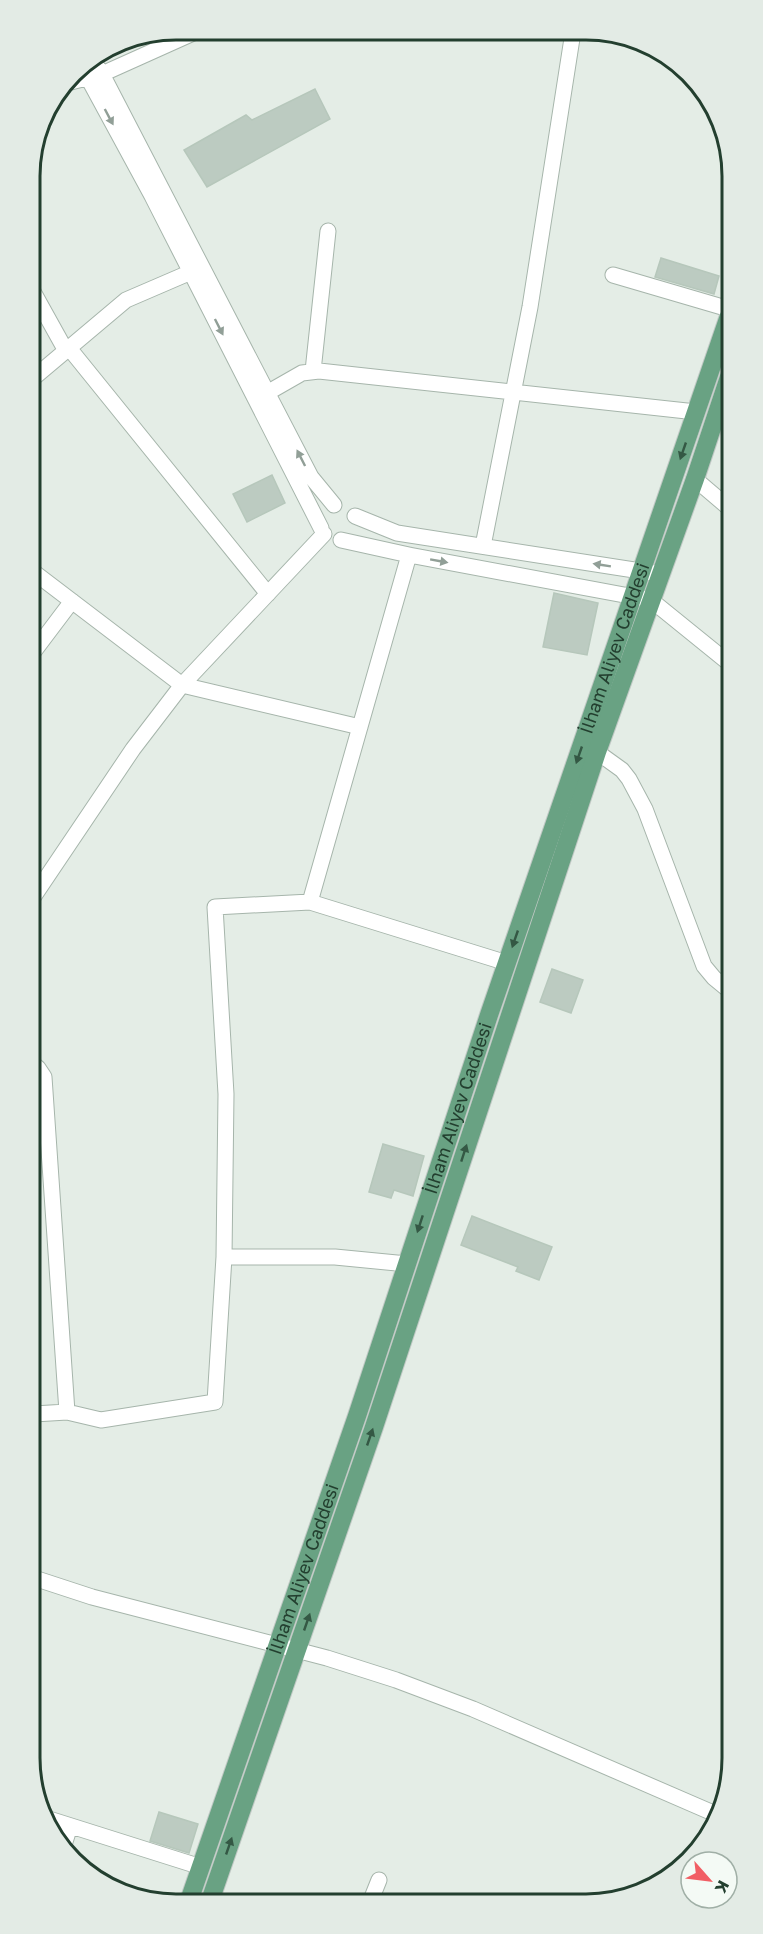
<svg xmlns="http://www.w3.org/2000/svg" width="763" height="1934" font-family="'Golos Text',sans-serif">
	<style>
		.building { fill: #bccbc1; stroke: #b6c7bb; stroke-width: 1.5 }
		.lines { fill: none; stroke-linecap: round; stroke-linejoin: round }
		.minor-casing { stroke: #a6b5ab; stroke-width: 17 }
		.major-casing { stroke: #c1c9c5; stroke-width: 20 }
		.minor { stroke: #fff; stroke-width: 15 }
		.major { stroke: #69a283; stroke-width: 18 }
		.oneway { fill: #919f97 }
		.oneway2 { fill: #345844 }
		.labels { text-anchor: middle; stroke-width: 5; stroke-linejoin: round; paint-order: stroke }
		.street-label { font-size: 18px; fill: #233f2f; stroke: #f4faf5 }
		.rim { fill: none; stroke: #233f2f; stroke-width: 3 }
	</style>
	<rect width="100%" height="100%" fill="#e4ede6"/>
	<path class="building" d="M315 89 330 119 207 187 184 150 246 115 252 120Z
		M661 258 719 276 714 294 655 277Z
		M272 475 285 503 247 522 233 494Z
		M554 593 598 603 587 655 543 647Z
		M552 969 583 980 571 1013 540 1002Z
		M383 1144 424 1156 413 1196 394 1190 391 1198 369 1192Z
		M472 1216 552 1247 539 1280 516 1271 518 1267 461 1245Z
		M159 1812 198 1824 189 1853 150 1841Z"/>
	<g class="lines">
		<defs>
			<path id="minor" d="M92 59 102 74 311 477 334 505
				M80 66 88 78 152 196 321 528
				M67 83 102 74 200 30
				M613 275 729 309
				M31 288 66 351
				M69 348 268 594
				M313 371 328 231
				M31 380 126 300 191 272
				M267 393 302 373 319 371 696 412
				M695 479 729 508
				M355 516 397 533 660 574
				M341 540 409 555 651 600 730 664
				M483 546 530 307 573 32
				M31 570 182 685 360 727
				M32 654 72 601
				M597 752 622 770 629 779 645 809 704 966 714 978 731 992
				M32 899 133 749 182 685 324 534
				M310 902 409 555
				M33 1064 38 1068 44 1077 67 1412
				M224 1257H335L407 1264
				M34 1414 67 1412 101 1420 215 1402 224 1257 226 1094 215 907 310 902 507 963
				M34 1578 92 1597 327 1658 396 1680 473 1709 720 1816
				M49 1819 201 1867
				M64 1845 70 1826
				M371 1900 379 1880"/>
			<g id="major">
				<path id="s1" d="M189 1901 357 1416 489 1015 729 316"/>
				<path d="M210 1901 374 1427 597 752 695 479 729 377"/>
			</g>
		</defs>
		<use href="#minor" class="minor-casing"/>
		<use href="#major" class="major-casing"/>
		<use href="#minor" class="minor"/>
		<use href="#major" class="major"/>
	</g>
	<defs><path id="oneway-solid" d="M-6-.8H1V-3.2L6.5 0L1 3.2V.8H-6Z" transform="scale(1.5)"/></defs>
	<g class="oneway">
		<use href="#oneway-solid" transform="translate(109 117) rotate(62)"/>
		<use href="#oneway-solid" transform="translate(219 327) rotate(63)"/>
		<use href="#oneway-solid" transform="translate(301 458) rotate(-117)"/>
		<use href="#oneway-solid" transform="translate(439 561) rotate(10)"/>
		<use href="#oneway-solid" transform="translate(602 565) rotate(-171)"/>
	</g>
	<g class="oneway2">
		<use href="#oneway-solid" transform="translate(683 451) rotate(109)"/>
		<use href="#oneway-solid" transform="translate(579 755) rotate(109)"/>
		<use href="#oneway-solid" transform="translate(515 939) rotate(109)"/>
		<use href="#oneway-solid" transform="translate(464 1153) rotate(-72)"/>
		<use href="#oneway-solid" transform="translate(420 1224) rotate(108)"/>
		<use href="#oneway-solid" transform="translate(370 1437) rotate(-71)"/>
		<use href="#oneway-solid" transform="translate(307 1622) rotate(-71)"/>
		<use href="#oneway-solid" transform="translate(229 1846) rotate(-71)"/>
	</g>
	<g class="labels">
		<g class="street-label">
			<text dy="6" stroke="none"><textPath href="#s1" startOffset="1323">İlham Aliyev Caddesi</textPath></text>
			<text dy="6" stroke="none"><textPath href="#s1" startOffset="837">İlham Aliyev Caddesi</textPath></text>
			<text dy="6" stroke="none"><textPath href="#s1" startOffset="351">İlham Aliyev Caddesi</textPath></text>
		</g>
	</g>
	<path d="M0 0H763V1934H0ZM176 40H586A136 136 0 0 1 722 176V1758A136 136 0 0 1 586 1894H176A136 136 0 0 1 40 1758V176A136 136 0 0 1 176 40Z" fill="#e3ebe5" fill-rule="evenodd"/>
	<path class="rim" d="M176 40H586A136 136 0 0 1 722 176V1758A136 136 0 0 1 586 1894H176A136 136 0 0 1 40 1758V176A136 136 0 0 1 176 40Z"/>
	<g transform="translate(709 1880) rotate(118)"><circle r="28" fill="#f4faf5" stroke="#a0afa6" stroke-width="1.5"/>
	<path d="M0-4.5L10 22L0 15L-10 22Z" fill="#f15e64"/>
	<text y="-9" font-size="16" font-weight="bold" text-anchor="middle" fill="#233f2f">K</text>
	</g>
</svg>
